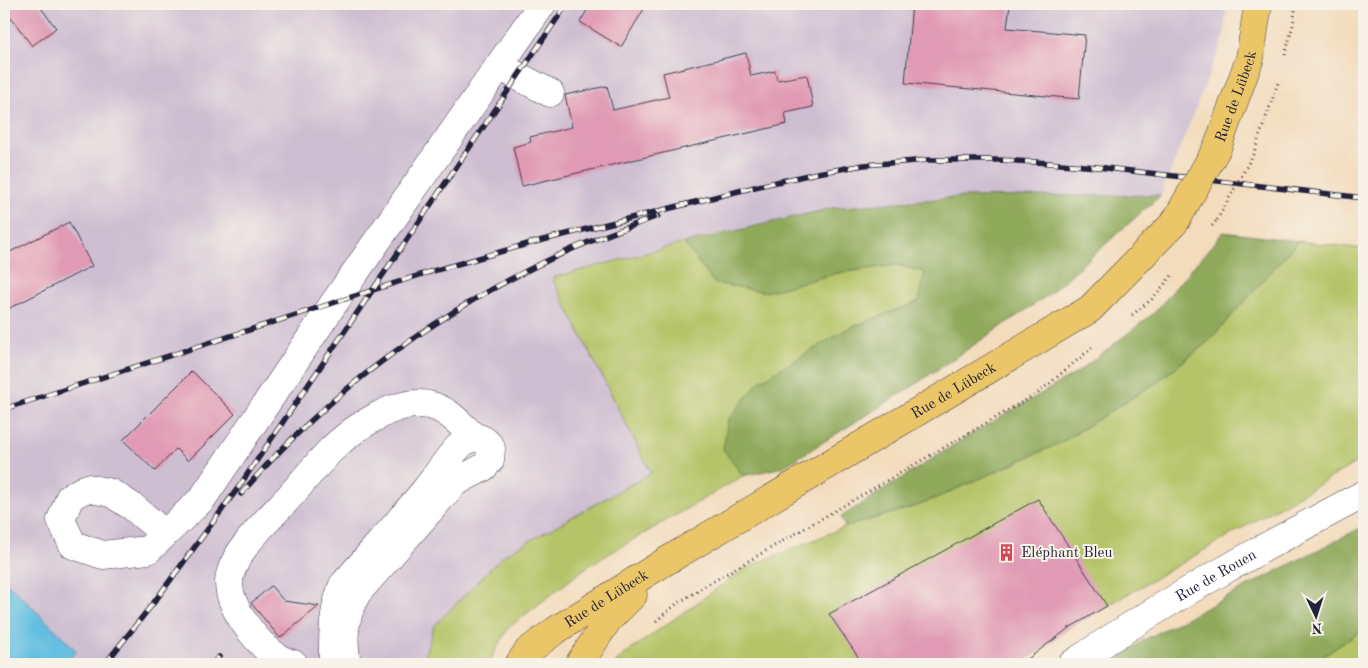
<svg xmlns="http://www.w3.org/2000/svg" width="1368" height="668" font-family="'Old Standard TT',serif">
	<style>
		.industrial { fill: #cebed1 }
		.green { fill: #b5c467; stroke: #6c7351 }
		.forest { fill: #90aa5c; stroke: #59664c }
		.water { fill: #63bfe1; stroke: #42708e }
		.building { fill: #e09ab4 }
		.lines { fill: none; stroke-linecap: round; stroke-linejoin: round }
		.minor-casing { stroke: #413e4e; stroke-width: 29 }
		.major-casing { stroke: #413e4e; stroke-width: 29 }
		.path { stroke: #413e4e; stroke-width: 3; stroke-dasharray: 1 4; stroke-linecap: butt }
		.minor { stroke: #fff; stroke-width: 28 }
		.major { stroke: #ebc669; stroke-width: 28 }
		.rail-casing { stroke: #22223b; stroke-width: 5.5 }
		.rail { stroke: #f7f3e8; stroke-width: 4; stroke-dasharray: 11; stroke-linecap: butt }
		.major-bridge-casing { stroke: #413e4e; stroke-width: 29; stroke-linecap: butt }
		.path-bridge { stroke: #413e4e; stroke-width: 3; stroke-dasharray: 1 4; stroke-linecap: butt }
		.major-bridge { stroke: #ebc669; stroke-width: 28 }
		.labels { text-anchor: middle; stroke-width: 4; stroke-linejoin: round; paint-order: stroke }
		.street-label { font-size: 15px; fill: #22223b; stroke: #f7f3e8 }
		.poi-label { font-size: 15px; fill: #22223b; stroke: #f7f3e8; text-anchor: start }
	</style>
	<rect width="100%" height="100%" fill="#f7f3e8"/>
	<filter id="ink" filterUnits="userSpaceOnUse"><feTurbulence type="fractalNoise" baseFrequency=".02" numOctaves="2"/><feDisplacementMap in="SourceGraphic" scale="10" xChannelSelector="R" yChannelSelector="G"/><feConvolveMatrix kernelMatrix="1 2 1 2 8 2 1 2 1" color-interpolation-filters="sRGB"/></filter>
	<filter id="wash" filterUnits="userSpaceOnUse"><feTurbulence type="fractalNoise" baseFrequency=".0096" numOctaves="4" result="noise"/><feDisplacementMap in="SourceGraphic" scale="20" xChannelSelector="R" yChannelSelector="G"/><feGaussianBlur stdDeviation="1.12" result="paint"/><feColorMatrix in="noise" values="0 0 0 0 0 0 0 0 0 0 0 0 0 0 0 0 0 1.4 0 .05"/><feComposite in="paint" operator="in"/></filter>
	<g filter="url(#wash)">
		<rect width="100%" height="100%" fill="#f3dbbc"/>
		<path class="industrial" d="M4 4H1227L1224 37 1161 195 959 197 832 208 709 236 552 278 651 473 504 555 434 626 422 664H4Z"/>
		<path class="green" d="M1298 241 1364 249V458L1069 628 1021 664H615L622 656 746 568 845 527 920 505 1060 443 1157 382 1209 341Z
			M684 243 714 283 838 273 897 265 925 272 920 301 847 329 760 382 728 420 724 449 743 476 588 566 508 628 488 664H422L434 626 504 555 651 473 552 278Z
			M1364 629V664H1312Z"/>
		<path class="forest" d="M1161 195 1048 295 907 390 783 467 743 476 723 449 728 420 760 381 847 329 919 301 925 272 897 265 838 273 766 292 714 283 684 243 832 208 959 197Z
			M1223 232 1298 241 1209 341 1157 382 1060 443 920 505 845 527 841 517 965 438 1078 372 1154 313Z
			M1364 526V629L1312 664H1112L1142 641Z"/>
		<path class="water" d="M4 580 77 651 64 664H4Z"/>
		<g id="blocks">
			<path class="building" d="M4 4H38L56 28 32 46 4 8Z
				M591 4H647L621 47 580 22Z
				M912 4H1010L1007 28 1085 35 1079 99 905 83Z
				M746 53 751 76 775 71 777 80 807 75 813 107 785 113 787 124 522 186 513 147 531 142 530 137 572 127 565 95 607 86 613 110 669 97 663 73Z
				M69 222 92 266 4 311V255Z
				M192 371 235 414 188 461 176 449 155 471 123 440Z
				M1038 499 1107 606 1069 628 1021 664H863L829 614Z
				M271 586 284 601 319 606 280 638 251 603Z"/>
		</g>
	</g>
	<g filter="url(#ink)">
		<use href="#blocks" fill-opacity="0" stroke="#413e4e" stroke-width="1"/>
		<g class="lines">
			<defs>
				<g id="minor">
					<path d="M499 66 550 93"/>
					<path d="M165 534 133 507 111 493 87 488 70 497 61 520 73 545 103 555 148 550 202 499 334 303 542 4"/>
					<path d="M294 664C290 663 284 661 280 659 258 645 223 603 230 575 236 548 272 516 291 495 304 480 317 464 331 450 344 437 359 426 374 418 389 409 411 401 428 405 447 408 461 425 474 437"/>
					<path d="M333 664C333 636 332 612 343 585 371 553 399 522 426 489 436 477 456 444 469 439 478 435 486 440 491 448L490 460 484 467 454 483 357 593C344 617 342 638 347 664"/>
					<path id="s1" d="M1072 664C1165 601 1264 547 1364 494"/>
				</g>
				<g id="major">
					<path id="s2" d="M1217 148 1250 58 1258 4"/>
					<path id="s3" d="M519 664 528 651 556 630 663 563 1090 309 1175 222"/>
					<path d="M579 664 608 620 633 595"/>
				</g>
			</defs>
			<use href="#minor" class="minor-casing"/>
			<use href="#major" class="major-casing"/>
			<path class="path" d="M1285 55 1293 25 1296 4
				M1253 155 1278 83
				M1212 226 1217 220
				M1132 315 1152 299 1173 274
				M656 621 678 603 712 582 1038 393 1094 346"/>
			<use href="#minor" class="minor"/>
			<use href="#major" class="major"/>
			<defs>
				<path id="rail" d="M4 409 426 273 531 243 763 185 817 173 864 165 928 160H998L1036 162 1097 167 1364 198
					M241 494C329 390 445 306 570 250 599 237 629 227 658 216
					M105 664 155 601 238 488 567 4
					M212 664 219 657"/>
			</defs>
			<use href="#rail" class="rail-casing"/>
			<use href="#rail" class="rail"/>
			<defs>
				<path id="major-bridge" d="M1175 222 1217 148"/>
			</defs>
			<use href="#major-bridge" class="major-bridge-casing"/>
			<path class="path-bridge" d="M1217 220 1253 155"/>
			<use href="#major-bridge" class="major-bridge"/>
		</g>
	</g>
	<defs>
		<symbol id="building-bare" viewBox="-9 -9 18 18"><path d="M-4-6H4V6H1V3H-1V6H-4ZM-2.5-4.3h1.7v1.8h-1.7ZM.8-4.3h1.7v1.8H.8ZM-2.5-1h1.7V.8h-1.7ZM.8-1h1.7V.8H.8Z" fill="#d1495b" stroke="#f7f3e8" stroke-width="2.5" paint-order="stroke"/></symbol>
	</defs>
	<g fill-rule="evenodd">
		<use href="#building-bare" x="994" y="540" width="25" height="25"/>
	</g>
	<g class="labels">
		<g class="street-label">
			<text dy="5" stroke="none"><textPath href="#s2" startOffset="55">Rue de Lübeck</textPath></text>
			<text dy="5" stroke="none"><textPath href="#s3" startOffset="515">Rue de Lübeck</textPath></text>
			<text dy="5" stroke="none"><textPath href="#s1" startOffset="169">Rue de Rouen</textPath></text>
			<text dy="5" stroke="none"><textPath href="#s3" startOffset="110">Rue de Lübeck</textPath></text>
		</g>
		<g class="poi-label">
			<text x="1021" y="557">Eléphant Bleu</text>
		</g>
	</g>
	<rect width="1368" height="668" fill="none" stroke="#f7f3e8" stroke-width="20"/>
	<g transform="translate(1316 616) rotate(176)" stroke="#f7f3e8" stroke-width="4" paint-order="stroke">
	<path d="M0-4L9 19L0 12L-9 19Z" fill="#22223b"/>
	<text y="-8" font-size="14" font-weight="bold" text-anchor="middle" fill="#22223b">N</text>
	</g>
</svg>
